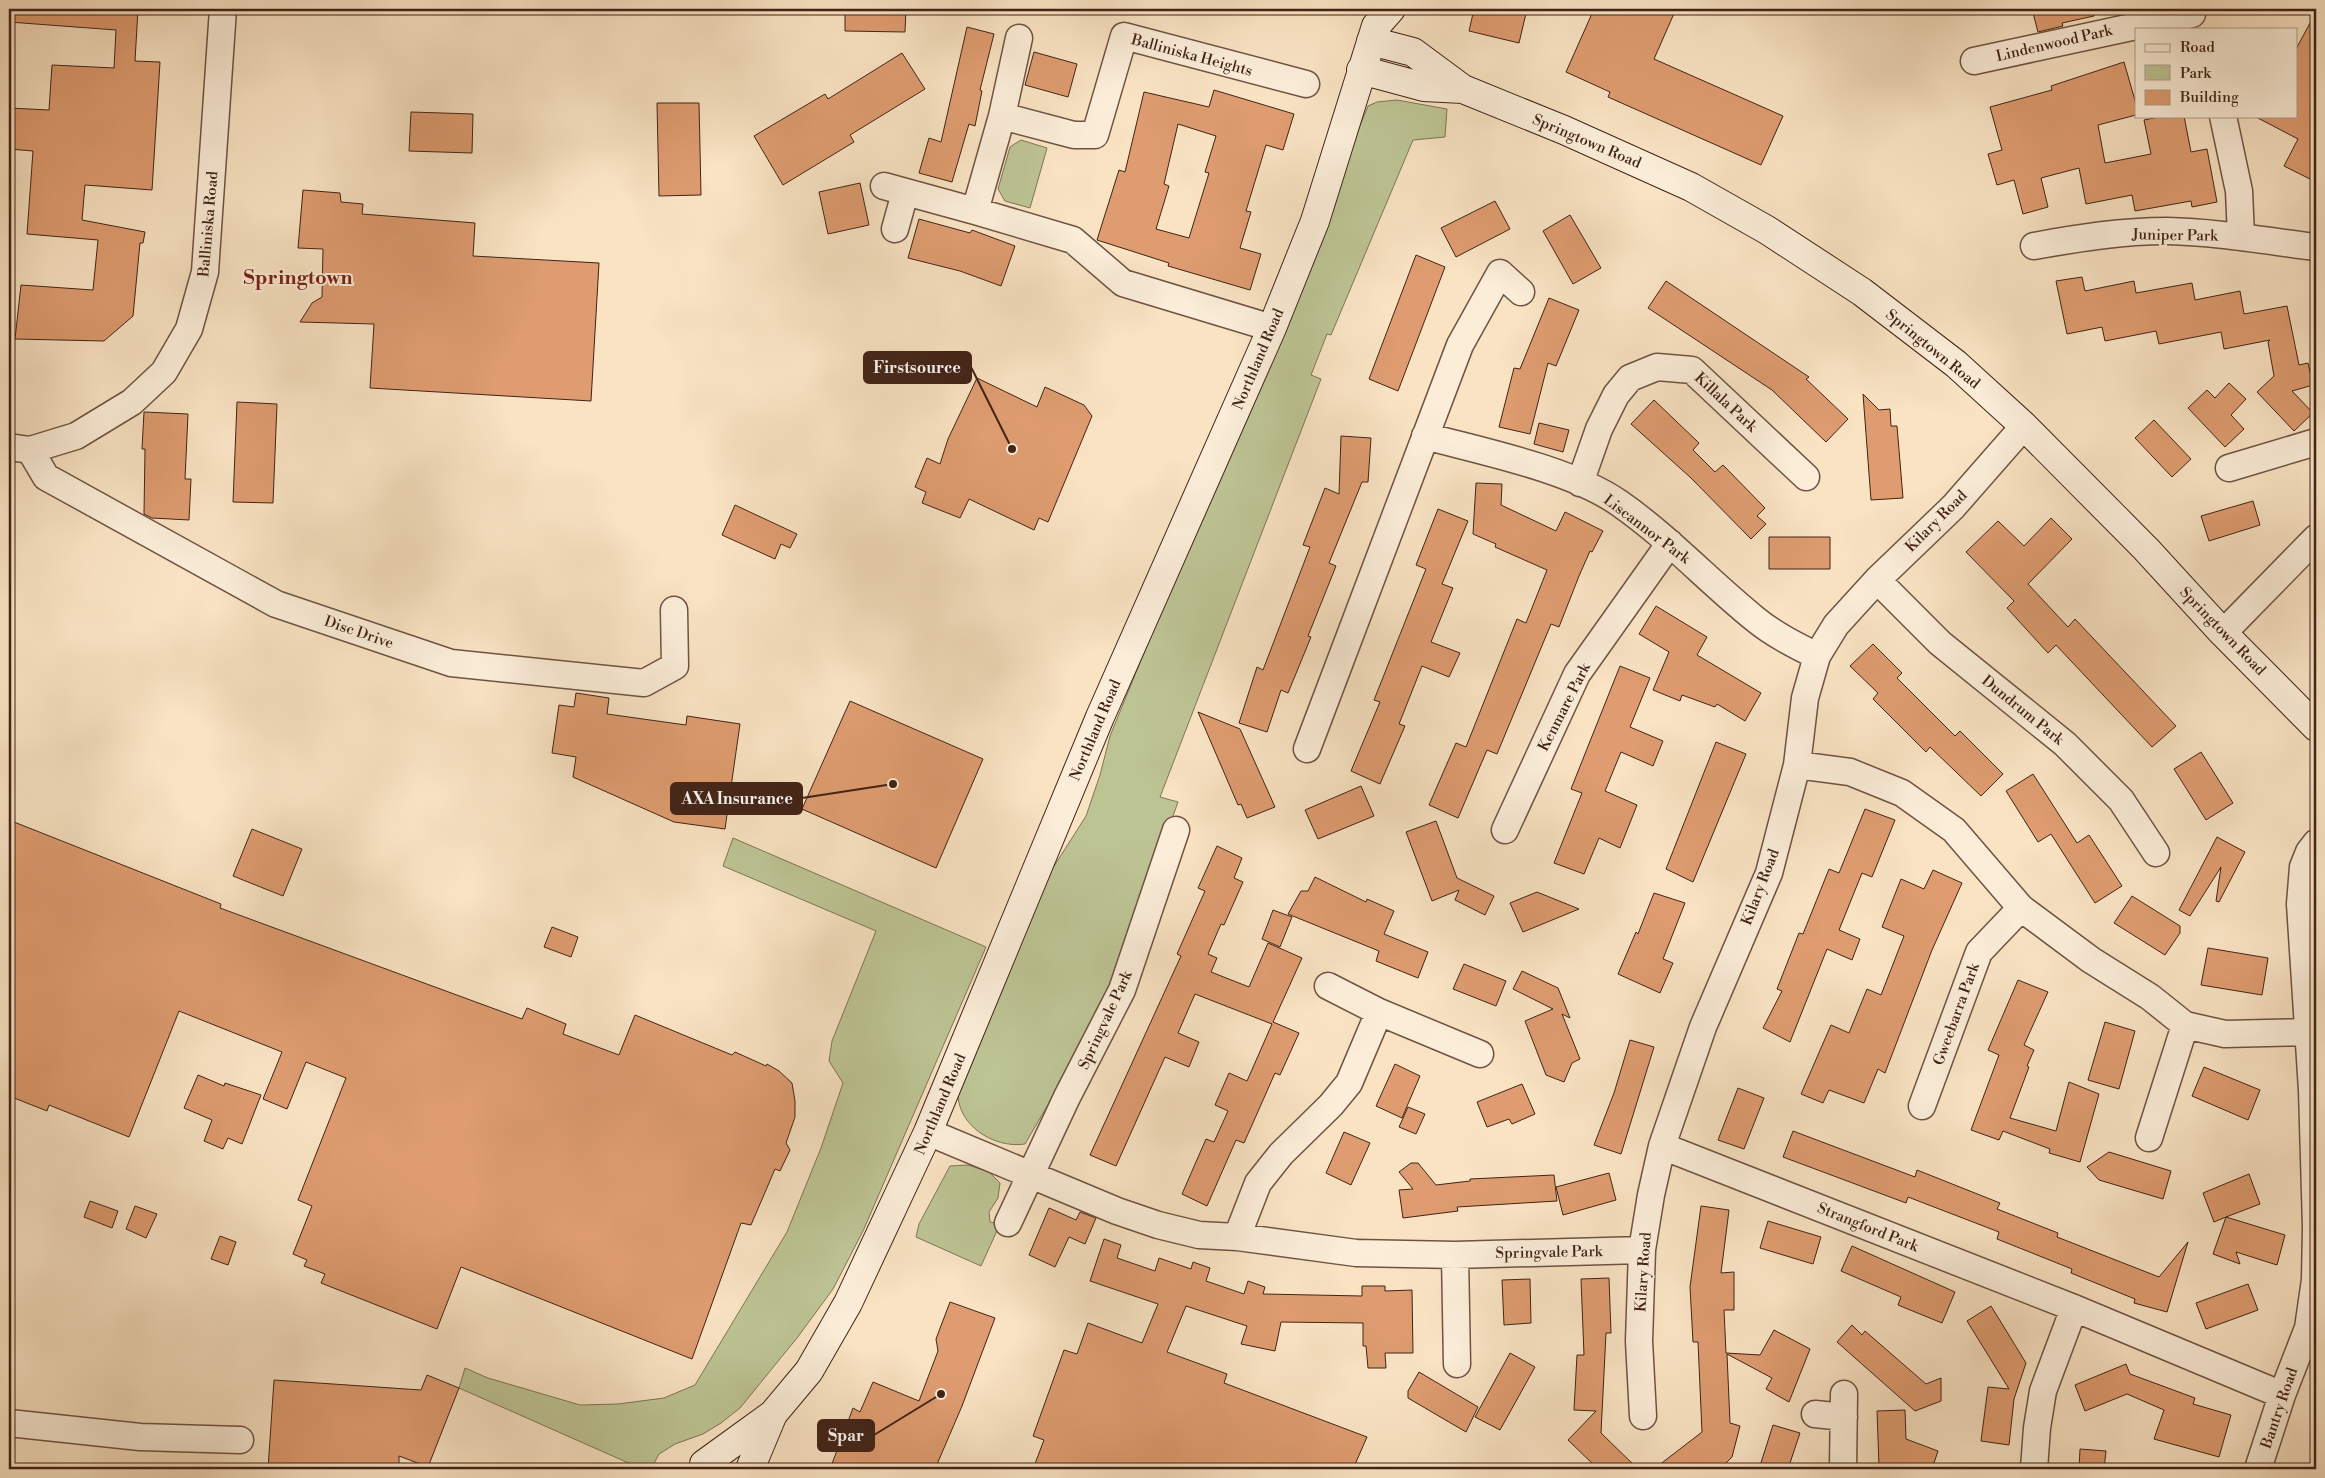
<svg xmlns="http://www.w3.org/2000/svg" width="2325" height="1478" font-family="'Libre Bodoni',serif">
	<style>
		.green { fill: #bdc494; stroke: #7f7456 }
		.building { fill: #de9c70; stroke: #412317; fill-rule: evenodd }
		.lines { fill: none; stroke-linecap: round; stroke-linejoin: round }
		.minor-casing { stroke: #6f5342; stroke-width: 29 }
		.secondary-casing { stroke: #412317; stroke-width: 30 }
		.minor { stroke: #fbedd8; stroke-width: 26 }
		.secondary { stroke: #fbedd8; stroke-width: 28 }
		.labels { text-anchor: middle; stroke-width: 4; stroke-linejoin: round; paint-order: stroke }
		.street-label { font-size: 15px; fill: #412317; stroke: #fbedd8 }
		.district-label { font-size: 20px; font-weight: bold; fill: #7a1f14; stroke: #fbedd8 }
		.leader { fill: none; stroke: #412317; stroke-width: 2 }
		.callout-dot { fill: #412317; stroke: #fbedd8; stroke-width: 2 }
		.callout { fill: #412317; stroke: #412317; stroke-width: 2 }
		.callout-label { font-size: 16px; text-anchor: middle; font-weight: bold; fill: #fff }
	</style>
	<rect width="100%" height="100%" fill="#f9e3c3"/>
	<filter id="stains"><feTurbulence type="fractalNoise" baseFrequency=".004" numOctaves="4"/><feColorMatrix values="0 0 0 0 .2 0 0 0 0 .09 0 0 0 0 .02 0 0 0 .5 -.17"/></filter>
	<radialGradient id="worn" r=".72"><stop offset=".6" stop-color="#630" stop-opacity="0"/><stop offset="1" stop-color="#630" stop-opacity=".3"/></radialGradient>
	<path class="green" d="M1397 100 1447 109 1445 137 1413 140 1331 335 1327 334 1311 375 1321 379 1160 797 1178 802 1111 988 1070 1067 1025 1144C993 1149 956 1124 958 1091L1051 871 1086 816 1100 775 1110 736 1368 106 1377 102Z
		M1021 140 1047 148 1030 208 1005 201 998 189 1010 147Z
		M733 838 986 947 863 1231 833 1289 797 1338 740 1408 721 1423 703 1434 675 1444 659 1454 651 1469H642L459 1388 465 1368 488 1378 580 1405 618 1404 664 1398 695 1385 787 1232 821 1148 843 1083 829 1061 832 1041 876 931 723 866Z
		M968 1165 989 1172 1000 1183 998 1198 989 1212 990 1222 1000 1224 981 1266 916 1237 919 1224 950 1166Z"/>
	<path class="building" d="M9 9H138L135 61 160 62 152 190 85 185 82 220 145 232 143 243H140L133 316 104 341 15 339 21 285 93 290 98 240 27 234 33 151 9 149V108L49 110 52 65 114 68 116 30 9 22Z
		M845 9H906L905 32 845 31Z
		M1474 9H1527L1519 43 1469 31Z
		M1594 9H1676L1654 59 1783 116 1761 165 1608 97 1610 92 1566 72Z
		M2032 9H2093L2094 16 2062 23 2063 26 2038 32Z
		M2316 12V182L2284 166 2298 139 2254 116H2296V49Z
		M967 27 994 34 980 90 982 91 975 126 969 124 952 182 919 173 929 138 941 142Z
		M1034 52 1077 64 1068 97 1025 85Z
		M902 53 925 89 850 135 854 142 783 185 754 136 825 94 828 99Z
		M2124 62 2136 104V115L2098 125 2105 163 2151 154 2144 120 2164 116H2184L2191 152 2207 149 2217 202 2192 207 2191 201 2135 211 2132 195 2086 204 2079 168 2041 178 2048 207 2023 214 2014 180 1997 185 1988 154 2002 150 1990 107 2052 90 2051 86Z
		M1214 90 1294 114 1283 150 1266 145 1246 211 1251 212 1240 248 1261 254 1250 290 1168 266 1169 263 1097 240 1119 170 1125 172 1144 92 1209 107ZM1178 124 1216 136 1205 172 1209 173 1189 238 1156 229 1169 186 1164 184Z
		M657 103H699L701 195 659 196Z
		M411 112 473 114 472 153 409 151Z
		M860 183 869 225 828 234 819 192Z
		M303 190 340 193 341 202 363 204 362 214 475 223 473 256 599 263 591 401 370 388 374 324 300 322 312 303 322 297 323 249 298 248Z
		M1495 201 1510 229 1456 257 1441 228Z
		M1570 215 1601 268 1573 284 1543 231Z
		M919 219 970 233 972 230 1015 246 1001 286 960 271 908 258Z
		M1416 255 1445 267 1398 391 1369 379Z
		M2082 277 2085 291 2134 281 2136 293 2192 283 2195 300 2240 291 2244 314 2287 306 2299 365 2308 363 2313 385 2292 391 2313 413 2294 431 2257 392 2274 376 2268 342 2270 340 2224 349 2221 332 2159 344 2156 331 2105 341 2102 327 2067 334 2056 281Z
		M1666 281 1809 377 1806 379 1848 419 1826 442 1772 390 1648 308Z
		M1549 298 1579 310 1556 366 1548 363 1530 434 1499 427 1514 368 1520 369Z
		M977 378 1037 407 1045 387 1084 405 1092 416 1048 522 1039 518 1034 530 969 499 960 518 922 503 926 492 915 487 927 458 940 464 948 439Z
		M2229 383 2246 399 2231 415 2244 429 2225 447 2188 408 2207 390 2215 398Z
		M1863 394 1879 410 1890 409 1891 426H1897L1903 498 1871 500Z
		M1654 400 1699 443 1693 450 1715 472 1723 465 1765 508 1757 516 1766 524 1751 539 1691 478 1631 424Z
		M237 402 277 404 273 503 233 502Z
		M144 412 188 414 185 479H191L189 520 152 518 144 514 145 449H142Z
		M2154 420 2191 459 2172 477 2135 438Z
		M1539 423 1569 430 1563 452 1534 444Z
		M1341 436 1371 438 1368 482H1362L1329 563 1336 566 1308 636 1311 637 1288 693 1281 690 1267 732 1239 723 1257 667 1263 670 1310 547 1303 545 1325 488 1339 494Z
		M1476 483 1502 484 1501 505 1556 531 1565 512 1603 531 1592 552 1590 551 1579 576 1559 627 1551 624 1497 754 1487 750 1458 818 1429 805 1456 743 1466 747 1517 619 1526 623 1547 570 1495 547 1496 544 1473 534Z
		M2253 501 2260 525 2209 541 2201 516Z
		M735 505 797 534 790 548 781 544 775 559 722 535Z
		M1438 509 1468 521 1442 584 1453 588 1431 642 1460 653 1449 677 1422 666 1399 724 1405 726 1380 784 1351 771 1380 702 1374 700 1426 569 1416 565Z
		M2051 518 2072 539 2028 584 2068 627 2075 619 2176 726 2152 747 2056 645 2048 653 2007 608 2014 601 1966 552 1998 521 2024 546Z
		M1769 537H1830V569H1769Z
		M1656 606 1707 637 1697 655 1761 693 1745 721 1717 704 1715 707 1682 695 1680 701 1653 690 1669 652 1639 634Z
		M1873 644 1902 673 1897 678 1955 736 1960 731 2003 774 1981 796 1930 747 1926 752 1873 699 1878 693 1850 666Z
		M1620 666 1650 678 1630 727 1663 741 1653 766 1621 752 1605 791 1637 805 1620 848 1599 838 1584 874 1554 863 1582 793 1571 789Z
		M576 693 609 698 607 714 686 725 687 716 740 724 725 829 674 822 573 777 576 757 552 753 559 705 574 707Z
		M850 701 983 759 936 868 802 809Z
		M1198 712 1240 729 1275 807 1247 818 1241 804 1238 805Z
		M1716 742 1746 754 1693 882 1666 869Z
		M2201 752 2233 803 2206 820 2174 769Z
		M2033 774 2077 843 2089 835 2122 886 2095 903 2051 834 2038 842 2006 791Z
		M1361 786 1374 816 1318 839 1305 810Z
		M1865 809 1895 820 1872 877 1862 873 1839 930 1860 939 1852 960 1827 949 1790 1042 1763 1028 1782 991 1777 989 1799 933 1803 934 1829 869 1839 873Z
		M9 820 221 904 220 908 522 1019 527 1008 566 1024 563 1034 619 1055 635 1015 732 1055 735 1052 766 1066 767 1064 779 1071 792 1083 795 1101V1117L786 1143 790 1150 780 1171 775 1169 751 1225 741 1223 692 1359 461 1267 437 1329 321 1283 325 1274 304 1266 307 1260 293 1254 312 1206 298 1200 346 1078 306 1062 287 1109 263 1099 282 1052 179 1011 129 1137 49 1105 47 1111 9 1096Z
		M1436 821 1457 878 1494 896 1485 915 1455 900 1459 890 1432 901 1406 832Z
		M252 829 302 849 283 896 233 876Z
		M2217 837 2245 852 2219 902 2216 901 2221 867 2190 916 2179 910Z
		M1217 846 1242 858 1234 878 1243 882 1224 925 1221 924 1208 954 1217 958 1211 972 1249 987 1268 943 1302 958 1273 1022 1299 1033 1280 1075 1275 1073 1244 1143 1236 1140 1207 1206 1182 1194 1206 1139 1214 1142 1228 1111 1215 1105 1229 1073 1247 1081 1272 1024 1195 994 1178 1033 1199 1042 1189 1067 1165 1057 1116 1166 1090 1155 1181 956 1177 954 1205 891 1198 888Z
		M1933 870 1962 883 1932 950 1885 1073 1878 1069 1864 1103 1829 1090 1823 1103 1801 1094 1831 1025 1849 1033 1867 989 1881 995 1904 936 1882 927 1901 879 1924 889Z
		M1315 877 1366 902 1367 899 1394 911 1384 934 1428 952 1418 978 1376 961 1379 951 1288 914 1301 891H1308Z
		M1537 892 1579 909 1523 932 1510 903Z
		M1654 893 1685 903 1663 959 1673 963 1660 993 1618 974 1636 932 1638 934Z
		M2132 896 2180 926V933L2165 955 2114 923Z
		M1273 910 1292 917 1280 947 1262 939Z
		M552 927 578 937 571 957 544 947Z
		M2208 948 2268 958 2262 995 2201 985Z
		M1464 964 1506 981 1496 1006 1453 989Z
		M1522 971 1558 988 1570 1018 1562 1014 1580 1059 1572 1063 1564 1082 1546 1075 1525 1021 1553 1009 1513 989Z
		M2018 980 2048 992 2024 1045 2034 1050 2027 1066 2029 1067 2010 1118 2056 1131 2069 1082 2099 1094 2080 1162 2049 1153 2050 1149 2003 1131 1999 1140 1971 1130 1999 1055 1988 1050Z
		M2105 1022 2135 1031 2119 1089 2088 1080Z
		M1630 1040 1654 1047 1621 1154 1594 1145 1614 1093Z
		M1395 1064 1420 1076 1402 1118 1376 1106Z
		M2204 1067 2260 1090 2248 1120 2192 1096Z
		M198 1075 224 1086 225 1083 261 1095 242 1144 228 1138 223 1149 204 1141 212 1120 184 1108Z
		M1522 1084 1535 1114 1512 1124 1509 1119 1487 1127 1477 1102Z
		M1738 1088 1764 1098 1744 1149 1718 1140Z
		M1408 1107 1425 1114 1416 1134 1399 1127Z
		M1793 1131 1915 1177 1917 1170 2000 1203 1997 1209 2058 1233 2057 1237 2159 1277 2188 1242 2167 1312 2134 1303 2135 1299 2071 1273 2072 1269 1997 1239 1999 1232 1908 1197 1906 1203 1783 1157Z
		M1344 1132 1370 1143 1351 1185 1326 1173Z
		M2109 1152 2171 1171 2163 1199 2099 1180 2087 1167Z
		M1411 1163H1418L1436 1185 1470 1181V1179L1554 1175 1557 1201 1457 1207 1458 1211 1403 1218 1399 1190 1413 1189 1399 1172Z
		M1609 1173 1616 1200 1563 1215 1556 1187Z
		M2249 1174 2260 1204 2226 1217 2285 1235 2277 1265 2236 1252 2240 1264 2213 1254 2226 1217 2214 1222 2203 1193Z
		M90 1201 118 1211 112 1228 84 1217Z
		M135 1206 157 1214 146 1238 126 1229Z
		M1701 1206 1729 1210 1721 1273 1734 1272V1310H1724L1726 1353 1760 1355 1774 1330 1810 1349 1789 1402 1766 1389 1772 1378 1727 1354 1730 1423 1740 1426 1732 1457 1720 1469H1654L1702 1432 1698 1342H1693L1690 1287Z
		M1049 1208 1076 1220 1080 1212 1096 1218 1085 1244 1069 1237 1055 1267 1029 1255Z
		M1768 1221 1821 1237 1813 1264 1760 1248Z
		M220 1236 236 1242 228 1265 211 1259Z
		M1104 1239 1121 1245 1117 1258 1155 1271 1159 1258 1191 1269 1193 1262 1210 1268 1206 1281 1244 1294 1248 1281 1265 1287 1263 1294 1362 1296V1286H1385V1291L1412 1290 1413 1353H1385L1386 1368H1368L1366 1346H1363V1323L1281 1322 1275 1351 1241 1344 1247 1326 1186 1306 1167 1352 1227 1374 1224 1383 1367 1437 1353 1469H1033L1044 1440 1033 1436 1064 1350 1077 1354 1088 1323 1142 1343 1158 1304 1090 1281Z
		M1852 1246 1955 1292 1942 1323 1898 1305 1901 1297 1841 1271Z
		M1609 1278 1611 1333H1606L1601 1433 1638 1469H1598L1568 1440 1596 1411 1574 1410 1577 1355H1584L1581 1279Z
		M1530 1279 1531 1323 1504 1325 1502 1280Z
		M2248 1284 2258 1310 2206 1329 2196 1303Z
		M950 1302 995 1318 962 1406 935 1469H830L853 1408 860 1412 873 1382 919 1401 938 1351 936 1339Z
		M1991 1306 2026 1363 2014 1399 2009 1445 1981 1441 1988 1387 2009 1389 1967 1321Z
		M1852 1325 1862 1335 1865 1331 1926 1384 1941 1378V1401L1915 1411 1837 1342Z
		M1510 1353 1535 1367 1500 1430 1475 1417Z
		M2126 1364 2130 1374 2195 1398 2193 1404 2231 1415 2219 1457 2154 1439 2164 1410 2127 1394 2085 1411 2075 1385Z
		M1419 1372 1478 1407 1466 1432 1408 1398V1391Z
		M427 1375 459 1388 428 1467 399 1456V1469H268L274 1380 421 1390Z
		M1905 1410 1906 1439 1938 1451 1932 1469H1914L1915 1465 1879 1466 1877 1411Z
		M1773 1425 1800 1433 1788 1469H1759Z
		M2080 1449 2106 1451 2104 1469H2079Z"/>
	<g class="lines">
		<defs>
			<path id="minor" d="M1974 61 2192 14
				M1002 116 1019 38
				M2223 116 2239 191 2241 236
				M884 186 975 211 1073 240 1123 283 1272 328
				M975 211 1002 116 1074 135H1095L1124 36 1306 84
				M895 229 905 193
				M2034 246C2078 238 2122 231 2167 231 2217 232 2267 241 2316 247
				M1425 436C1484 452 1570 469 1619 503 1668 537 1708 581 1755 619 1773 634 1795 645 1817 656
				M9 447 30 450 76 436 132 402 164 372 189 329 205 272 223 9
				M30 450 46 477 276 604 451 663 644 683 675 666 674 610
				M2229 468 2316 442
				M1580 483 1599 429 1616 395 1630 378 1657 367 1692 370 1806 477
				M1877 580 1940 643 2065 744 2121 800 2156 853
				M2223 633 2316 538
				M1307 749 1460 345 1500 273 1521 292
				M1797 765 1850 772 1902 793 1954 830 2021 908 2091 960 2150 997 2185 1025 2225 1034 2309 1032
				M1505 830 1577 674 1670 543
				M1379 1012 1480 1054
				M1922 1106 1979 952 2021 908
				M928 1132 1117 1211 1158 1225 1199 1235 1237 1237 1356 1253 1455 1255 1642 1250
				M2149 1138 2185 1025
				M1662 1146 2074 1308 2282 1395
				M1008 1223 1067 1097 1122 990 1176 830
				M1237 1237 1258 1183 1281 1154 1331 1105 1349 1083 1379 1012 1328 986
				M1455 1255 1457 1364
				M1815 1414 1844 1417
				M1643 1416 1639 1341 1642 1250 1651 1195 1662 1146 1703 1027 1769 873 1797 765 1805 698 1817 656 1836 625 1877 580 1953 507 2024 426
				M9 1423 140 1437 240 1440
				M1843 1469 1844 1394
				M2034 1469 2037 1428 2043 1391 2074 1308
				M2258 1469 2282 1395 2308 1328 2315 1280 2316 1227 2312 1090 2300 904 2303 867 2309 852 2316 843"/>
			<path id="secondary" d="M1371 41 1413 52 1463 89 1564 130 1691 187 1767 230 1862 292 1956 364 2024 426 2146 549 2223 633 2316 727
				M1361 70 1424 87 1463 89
				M704 1464 773 1414 809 1371 848 1303 928 1132 1100 717 1272 328 1315 221 1376 26 1391 9
				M750 1469 773 1414"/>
		</defs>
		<use href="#minor" class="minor-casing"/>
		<use href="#secondary" class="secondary-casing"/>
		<use href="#minor" class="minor"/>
		<use href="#secondary" class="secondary"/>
	</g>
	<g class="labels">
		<g class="street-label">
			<text transform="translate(2054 43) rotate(-13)" y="5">Lindenwood Park</text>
			<text transform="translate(1192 55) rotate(15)" y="5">Balliniska Heights</text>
			<text transform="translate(1587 141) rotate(23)" y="5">Springtown Road</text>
			<text transform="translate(208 224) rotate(-85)" y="5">Balliniska Road</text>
			<text transform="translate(2175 235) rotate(1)" y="5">Juniper Park</text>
			<text transform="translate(1933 349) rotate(39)" y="5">Springtown Road</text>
			<text transform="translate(1258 359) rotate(-67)" y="5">Northland Road</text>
			<text transform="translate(1726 402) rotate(43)" y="5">Killala Park</text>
			<text transform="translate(1936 521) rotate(-45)" y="5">Kilary Road</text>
			<text transform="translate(1647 529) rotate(37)" y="5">Liscannor Park</text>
			<text transform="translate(2223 631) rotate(46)" y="5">Springtown Road</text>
			<text transform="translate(359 632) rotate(19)" y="5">Disc Drive</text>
			<text transform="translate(1564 707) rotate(-63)" y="5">Kenmare Park</text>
			<text transform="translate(2023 710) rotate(39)" y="5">Dundrum Park</text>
			<text transform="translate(1095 730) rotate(-67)" y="5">Northland Road</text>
			<text transform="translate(1760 887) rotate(-69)" y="5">Kilary Road</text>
			<text transform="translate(1956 1014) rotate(-70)" y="5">Gweebarra Park</text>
			<text transform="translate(1105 1020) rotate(-65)" y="5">Springvale Park</text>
			<text transform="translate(940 1104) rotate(-67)" y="5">Northland Road</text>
			<text transform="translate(1868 1227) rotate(22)" y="5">Strangford Park</text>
			<text transform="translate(1549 1252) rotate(-1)" y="5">Springvale Park</text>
			<text transform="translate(1643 1272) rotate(-86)" y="5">Kilary Road</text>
			<text transform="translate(2279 1408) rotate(-71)" y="5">Bantry Road</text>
		</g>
		<g class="district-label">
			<text x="298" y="284">Springtown</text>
		</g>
	</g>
	<path class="leader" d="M1012 449L971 367M893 784L802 798M941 1394L874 1435"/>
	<g class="callout-dot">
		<circle cx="1012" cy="449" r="5"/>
		<circle cx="893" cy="784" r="5"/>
		<circle cx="941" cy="1394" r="5"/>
	</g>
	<g class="callout">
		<rect x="864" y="352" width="107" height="31" rx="5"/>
		<rect x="671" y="783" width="131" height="31" rx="5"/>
		<rect x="818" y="1420" width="56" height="31" rx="5"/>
	</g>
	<g class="callout-label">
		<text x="917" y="373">Firstsource</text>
		<text x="737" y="804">AXA Insurance</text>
		<text x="846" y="1441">Spar</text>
	</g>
	<rect width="2325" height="1478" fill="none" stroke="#f9e3c3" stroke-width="30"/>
	<rect x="10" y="10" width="2305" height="1458" fill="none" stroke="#412317" stroke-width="2.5"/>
	<rect x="15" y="15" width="2295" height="1448" fill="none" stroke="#412317"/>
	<rect x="2135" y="28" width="162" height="90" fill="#fbedd8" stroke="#b19c8b"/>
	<rect x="2145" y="44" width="25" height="8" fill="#fbedd8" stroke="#b19c8b"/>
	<text x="2180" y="52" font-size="15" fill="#412317">Road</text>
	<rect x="2145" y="65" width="25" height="15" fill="#bdc494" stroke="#b19c8b"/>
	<text x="2180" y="78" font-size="15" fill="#412317">Park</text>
	<rect x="2145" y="90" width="25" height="15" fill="#de9c70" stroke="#b19c8b"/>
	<text x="2180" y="102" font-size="15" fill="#412317">Building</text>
	<rect width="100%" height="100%" filter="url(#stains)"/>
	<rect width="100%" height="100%" fill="url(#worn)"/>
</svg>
